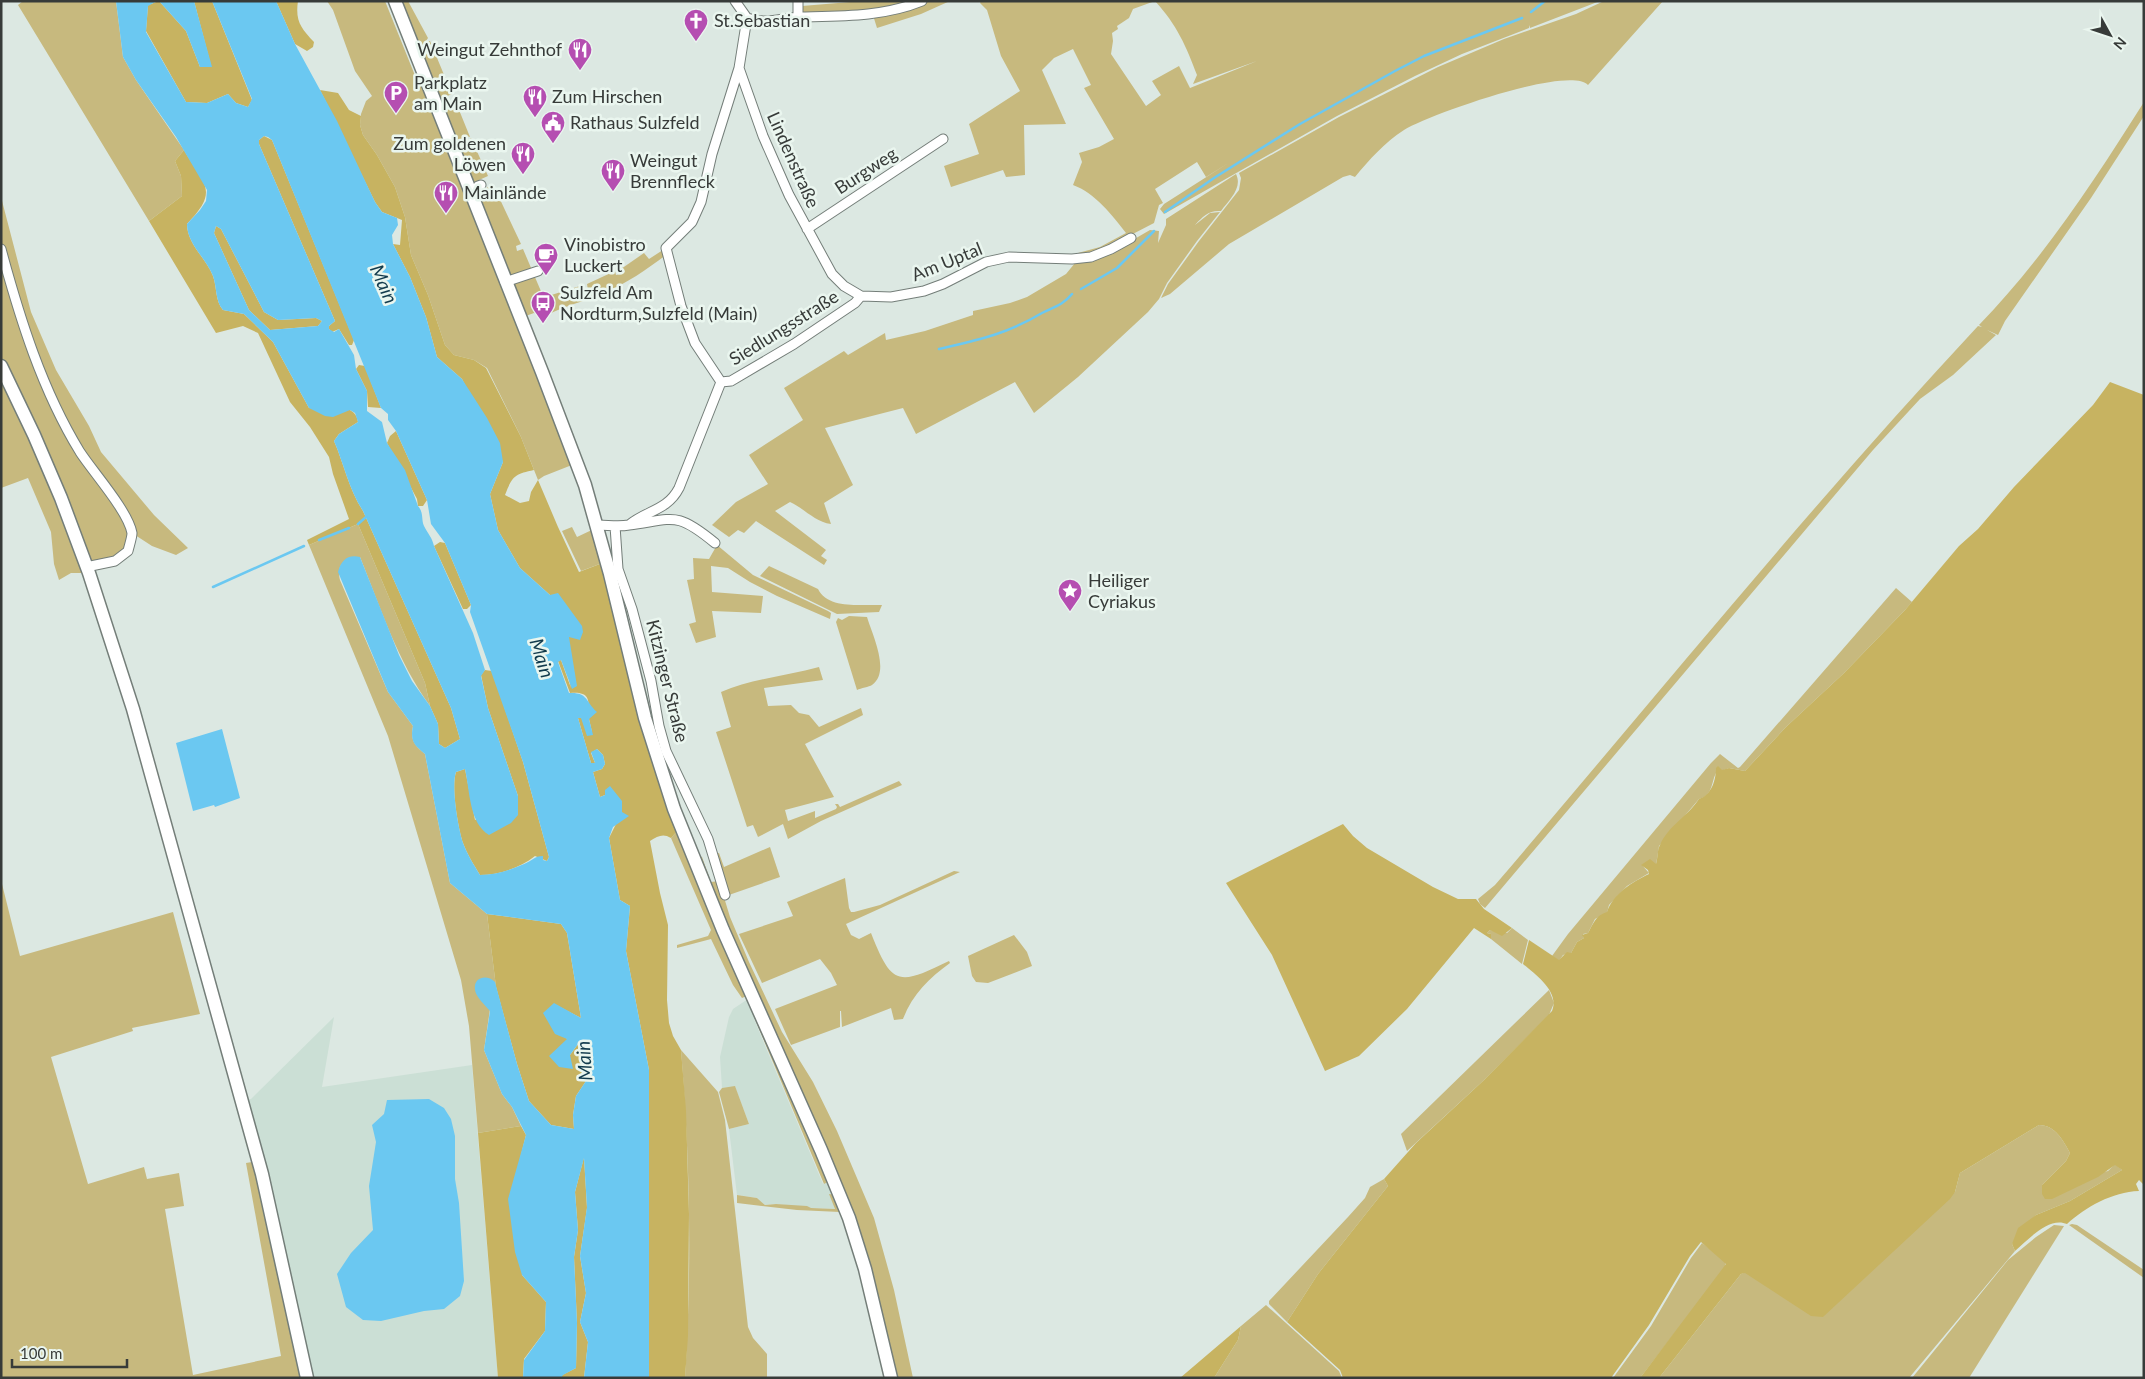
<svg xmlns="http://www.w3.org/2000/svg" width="2145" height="1379" font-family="Lato,sans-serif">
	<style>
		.built { fill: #cbdfd5 }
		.green { fill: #c7b97e; fill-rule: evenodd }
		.forest { fill: #c7b361 }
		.water { fill: #6bc8f1; fill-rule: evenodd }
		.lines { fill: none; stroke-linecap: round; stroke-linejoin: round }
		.stream { stroke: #6bc8f1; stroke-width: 2.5 }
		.street-casing { stroke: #747e79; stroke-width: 11 }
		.secondary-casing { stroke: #747e79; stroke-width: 15 }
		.street { stroke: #fff; stroke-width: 9 }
		.secondary { stroke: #fff; stroke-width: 12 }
		.labels { text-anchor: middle; stroke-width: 5; stroke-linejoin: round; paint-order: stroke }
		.poi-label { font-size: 18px; fill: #373b39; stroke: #eaf6ef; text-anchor: start }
		.street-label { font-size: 18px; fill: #373b39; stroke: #eaf6ef }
		.water-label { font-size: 19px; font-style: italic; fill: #123b4d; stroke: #eaf6ef }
	</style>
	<rect width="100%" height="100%" fill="#dce8e2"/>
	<path class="built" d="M751 997 754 1019 823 1184 831 1180 838 1195 830 1194 835 1209 811 1208 776 1204 765 1205 757 1198 737 1195 729 1129 749 1124 735 1087 722 1088 720 1057 729 1017 733 1009Z
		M334 1017 322 1087 472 1065 498 1378H307L242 1101 251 1099Z"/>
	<path class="green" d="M23 1H116L123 57 136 80 184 150 175 161 181 176 182 196 149 221 18 5Z
		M327 1H385L416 78 424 75 395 1H408L428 38 426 41H430L452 94 445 97 448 103 455 100 470 137 467 136 466 139 469 141 471 138 488 176 479 180 483 189 492 186 497 193 521 244 516 246 517 251 523 249 543 296 540 298 541 301H545V297L580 286 581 291 588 290 587 284 615 271 616 275 622 274 621 269 644 253 649 259 666 248V255C646 270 627 283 604 293 583 302 563 306 543 317L534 313 520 318 577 463 544 476 538 480 521 437 487 368 474 360 454 355 445 345 428 295 411 255 405 217 395 187 377 155 363 135 360 125 361 114 366 101 372 96 355 71 333 10Z
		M862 1H950L921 14 877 28 872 12 803 16 802 6Z
		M981 1H1600L1530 28 1529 25V28L1462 54 1415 76 1337 116 1164 214 1160 209 1164 204 1230 162 1206 177 1197 162 1155 189 1163 203 1159 205 1154 223 1100 251 1079 255 1078 253 1100 247 1126 233C1112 215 1095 193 1073 185L1082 162 1079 153 1099 147 1114 139 1084 88 1091 85 1073 49 1054 58 1042 70 1066 124 1024 125 1025 175 1006 177 1003 170 951 187 944 166 979 154 969 124 1020 91 1001 56 987 10 980 3ZM1155 1C1177 25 1186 46 1197 75L1193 84 1257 61 1190 88 1179 66 1152 81 1161 95 1146 106 1111 54 1113 41 1112 33 1118 29 1117 26 1129 18 1133 9Z
		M1604 1H1663L1588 85C1568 65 1429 115 1404 130 1385 142 1369 160 1355 177L1350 175 1343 177 1229 244 1170 294 1161 298 1168 284 1199 241 1239 190 1241 178 1239 173 1339 117 1438 67 1504 39 1576 14Z
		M2144 102V116L2091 198 2005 321 1998 335 1987 330 1996 335 1953 375 1920 399 1873 450 1485 908 1480 904 1478 899 1495 885C1655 698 1810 506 1978 326L1982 327 1979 325C2044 258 2094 181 2144 102Z
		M1236 174C1243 188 1229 200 1221 211 1209 210 1203 216 1195 225L1210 213 1220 212 1197 241 1167 283 1159 299 1148 312 1078 377 1034 413 1015 382 916 434 903 408 825 428 853 485 824 503 831 524C815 522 805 509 790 502L775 511 826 550 821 556 827 560 824 565 756 521 744 533 738 530 729 537 712 525 736 502 768 484 749 455 803 420 784 388 844 351 848 355 885 333 886 340 925 331 973 315V311L1010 303 1027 297 1066 274 1075 263 1112 252 1150 230 1159 231 1158 243 1166 225V219Z
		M1 197 31 312 56 370 89 426 101 452 154 515 188 548 176 555 152 546 132 533 128 551 89 573H71L59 580 54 564 51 532 28 478 1 488Z
		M358 524 425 683 430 706C397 660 381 609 360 557H350C341 564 337 567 340 580L388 692 413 726C410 741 415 745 425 754L450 883 487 914 496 987 494 982 484 1050 502 1094 512 1107 521 1126 478 1133 469 1026 461 980 388 736 309 545Z
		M572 527 577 537 596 528 605 562 581 571 562 531Z
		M717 545 753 575 828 611 831 613 830 619 777 596 750 582 728 568 711 566 712 592 763 596 761 613 712 611 716 637 696 643 689 624 696 622 687 580 694 579 693 558 709 559Z
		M769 566 818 589C828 610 863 604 882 605L879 612 837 614 760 576Z
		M1896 588 1912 602 1905 610 1844 673 1786 727 1745 771 1729 768 1716 773C1711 783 1713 795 1699 799L1659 846 1656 865 1652 862 1642 865 1649 873 1627 886 1609 905 1607 913 1595 919 1588 933 1583 934 1584 938 1577 942 1571 953 1563 955 1559 961 1552 956 1568 934 1711 763 1720 754 1738 768 1740 767Z
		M849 616 867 617C872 634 891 672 872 685 869 687 861 688 857 690L836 622 838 618 842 620Z
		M819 667 823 680 764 688 768 706 791 705 799 713 809 715 819 727 861 708 863 715 805 744 834 797 785 810 788 821 815 811V818L836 809 837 807 835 804H838L840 807 899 781 902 785 821 821 788 839 783 824 758 837 753 825 747 827 716 732 731 727 721 692C750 679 787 676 819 667Z
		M679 829 749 995 742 998 733 985 711 939 677 948V945L708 936 711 930 671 838Z
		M770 847 780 877 726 896 714 854 719 853 724 867Z
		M697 855 702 857 711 882 719 881 730 917 749 962 782 1032 813 1082 837 1131 874 1218 894 1290 913 1378H892L873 1292Z
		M954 871 960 872 846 924 851 935 859 939 871 933C892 986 898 986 949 961L950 963C929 978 912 995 903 1019L894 1020 891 1008 842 1027 841 1011H840V1027L791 1045 775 1009 837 985 831 973 820 959 762 983 739 934 793 916 787 902 845 878 849 908 851 912H854L880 905Z
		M1 880 20 956 173 912 200 1014 132 1028 133 1031 51 1057 88 1184 144 1167 147 1179 179 1173 184 1206 165 1209 193 1375 281 1356 246 1163 252 1162 240 1117 247 1119 307 1378H1Z
		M1512 928 1528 940 1522 964 1491 939V934L1487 933 1490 930 1507 933Z
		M1014 935 1027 952 1032 966 988 983 976 982 972 976 968 956Z
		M1549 990 1554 1003 1549 1015 1484 1080 1407 1151 1401 1134Z
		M754 1007 831 1180 824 1184 752 1012Z
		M681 1050 718 1092 725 1120 748 1327 753 1338 767 1354V1378H685C692 1269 690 1159 681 1050Z
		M735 1086 749 1124 729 1129 719 1092 722 1088Z
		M2039 1125C2055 1125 2063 1140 2070 1153L2066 1161 2042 1185 2108 1171 2115 1164 2122 1170 2070 1201 2036 1215 2012 1244 2015 1251 1909 1378H1659L1741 1274 1955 1192 1960 1173Z
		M1384 1179 1388 1186 1318 1274 1287 1322 1269 1304V1301L1348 1217 1365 1198 1370 1187Z
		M829 1194 838 1195C863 1253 875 1316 889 1378H884L863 1285 842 1214 840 1212 797 1210 737 1203V1195L757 1198 765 1205 776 1204 807 1206 811 1208 835 1209Z
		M2072 1224 2077 1225 2144 1270V1278L2069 1225Z
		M2054 1225 2064 1226 1969 1378H1912L2008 1260 2036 1237Z
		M1702 1243 1726 1261 1725 1268 1640 1378H1613L1651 1326 1691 1258Z
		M1266 1305 1339 1371 1342 1378H1214L1238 1340 1241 1326Z"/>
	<path class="forest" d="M159 1 186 31 200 67 211 66 194 1H212L252 100 248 107 236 103 228 94 207 103 186 102 146 31 148 5Z
		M276 1H298C295 21 301 28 314 42L313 47 307 51 295 44Z
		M320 90 338 93 349 110 361 116 360 125 363 135 377 155 395 187 405 217 411 255 428 295 445 345 454 355 474 360 486 368 521 437 534 470C514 474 512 477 505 495L520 503 529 501 531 492 538 480 558 527 579 572 605 562 679 829 671 838C663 833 658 836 650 841L660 893 668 925 667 1000 669 1023 673 1036 681 1050 686 1110 689 1214 688 1336 685 1378H649V1070L626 951 630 906 620 900 609 838 622 812 605 795 600 797 593 772 602 769 605 764 603 755 597 749 591 753 595 763H591L578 718 581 717 592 735C592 730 590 724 589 719 588 703 593 691 570 693L558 661 561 660 571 688 550 595 520 568 498 530 490 494 503 462 462 379 437 357 426 317 410 277 393 244 400 245 402 220 382 212 375 202Z
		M264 136 272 140 354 340 352 345H349L339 329 332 332 329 329V326L335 321 259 144V140Z
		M184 150C204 185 220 190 187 224 187 244 206 258 213 276 217 287 215 301 223 310L244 314 273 342 309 408 350 410C355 413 357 416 358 422L339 434 334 441C344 464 349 490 363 511L451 708 460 739 445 748 439 744 438 724 430 706 425 683 358 524 309 545 307 540 349 519 333 474 329 457 310 427 290 402 258 333 243 326 216 333 149 221 182 196 181 176 175 161Z
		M216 226 221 229 264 312 278 320 316 318 322 321 318 326 270 330 249 310 214 233Z
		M359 365 365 366 381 408 368 407 367 391 356 369Z
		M2110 382 2144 395V1185L2139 1180 2136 1184 2139 1191C2112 1192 2086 1207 2067 1224 2049 1216 2028 1240 2015 1251L2012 1244 2018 1228 2036 1215 2070 1201 2122 1170 2115 1165 2098 1177 2052 1199H2045L2042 1194V1185L2066 1161 2070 1153C2063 1140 2055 1125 2039 1125L1960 1173 1955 1192 1950 1199 1823 1317 1811 1316 1745 1273 1741 1274 1659 1378H1640L1726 1264 1701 1242 1690 1256 1649 1325 1611 1378H1343L1340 1370 1287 1322 1318 1274 1388 1186 1384 1179 1416 1143 1484 1080 1552 1011C1560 992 1536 975 1523 964L1529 940 1559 960 1567 952 1571 953 1577 942 1584 938 1582 935 1588 933C1593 924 1596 915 1607 912 1613 894 1632 882 1649 874L1648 870 1641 865 1650 859 1656 864C1658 858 1657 850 1660 845 1668 826 1688 816 1699 799 1712 795 1716 779 1716 768L1718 766 1722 770 1729 768 1745 771 1786 727 1844 673 1905 610 1959 546 1978 529 2014 487 2093 405Z
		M396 431 427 500 423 506H418L417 499 387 443 390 436Z
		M440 542 445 543 471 605 467 609H463L434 546Z
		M485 670 492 671 523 762 549 857 547 861 535 856C520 868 499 875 480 875 474 865 467 854 463 843 458 828 451 787 456 772L465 769 475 820 518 796 488 708 481 675Z
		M1343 824 1353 836 1367 848 1433 887 1458 899H1476L1484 909 1512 928 1502 936 1490 930 1487 933 1491 934V939L1474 928 1407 1009 1359 1056 1325 1071 1272 955 1226 883Z
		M487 914 561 924 567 933 581 1018 554 1004 567 1039 570 1055 578 1044 583 1048 586 1081 576 1096 573 1115 574 1129 551 1125 529 1101 517 1064 496 987Z
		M521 1126 526 1135 519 1163 522 1275 546 1302 545 1331 524 1359 523 1378H498L478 1133Z
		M584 1157 587 1208 580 1256 586 1293 580 1322 588 1342 584 1378H561L562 1375 576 1368 577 1323 574 1257 578 1230 575 1192Z
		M1241 1326 1238 1340 1214 1378H1180Z"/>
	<path class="water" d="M116 1H157L148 6 146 32 186 102 207 103 228 94 236 103 248 107 252 99 212 1H276L295 44 337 121 375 202 382 212 397 218 398 225 392 235 393 244 410 277 426 317 437 357 462 379 487 418 500 443 503 462 490 494 498 530 520 568 550 595 558 593 582 626 583 632 580 640 569 637 577 686 572 689 561 660 558 662 569 693C588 692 585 701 597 712L589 719 593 735 587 736 581 718H578L591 763H595L591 752 597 749 603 755 605 764 602 769 593 772 600 797 605 795V790L610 786 622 801V812L629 816 613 827 609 838 620 900 630 906 626 951 649 1070V1378H584L588 1342 580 1322 586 1293 580 1256 587 1207 584 1158 575 1192 578 1230 574 1257 577 1323 576 1368 563 1375 561 1378H523L524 1360 545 1331 546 1302 522 1275 515 1252 508 1199 526 1135 512 1107 502 1094 484 1050 490 1011C485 1005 476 997 475 990 473 977 487 974 495 982L517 1064 529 1101 551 1125 574 1129 573 1115 576 1096 586 1081 583 1048 578 1044 570 1055 573 1069 559 1067 549 1056 567 1039 555 1034 543 1013 554 1003 581 1018 567 933 561 924 487 914 450 883 425 754C414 745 410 741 413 726L388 692 338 572C341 560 348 554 360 557L399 655 412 681 430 706 438 724 439 744 445 748 460 739 451 708 363 511C349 490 344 464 334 441L339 434 358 422 355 413 350 410 333 417 325 416 309 408 273 342 244 314 223 310C215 301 217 287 213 276 206 258 187 244 187 224L200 210 206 201 207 190 176 137 136 80 123 57ZM264 136 268 137 272 140 381 408 388 414V420L396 431 427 500 431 524 445 543 471 605 470 612 523 762 549 857 547 861 543 860V856C534 856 532 861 524 864 510 870 496 875 480 875 474 865 467 854 463 843 458 828 451 786 456 772L465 769C470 791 469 823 489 835L511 823 518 815V796L488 708 481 676 485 670 473 633 434 546C432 537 428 534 424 526 421 519 424 513 418 506L405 470 387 443 382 422 367 411V391L356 369 354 355 339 329 334 332 329 329V326L335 321 259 144V140ZM216 226 221 229 264 312 278 320 316 318 322 321 318 326 270 330 249 310 214 233Z
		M159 1H194L212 67H200L186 31Z
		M222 729 240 798 215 807 214 805 193 811 176 743Z
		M429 1099 444 1108 451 1119 455 1136V1179L459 1203 464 1281 460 1296 444 1309 424 1311 381 1321 363 1320 346 1307 337 1274 351 1253 373 1230 369 1186 376 1142 372 1125 384 1114 387 1100Z"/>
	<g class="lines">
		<path class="stream" d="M1531 12 1545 1
			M1165 212 1214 178 1300 124 1395 71 1424 56 1522 18
			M1081 289 1117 268 1154 231
			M939 349C978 340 1007 334 1042 313 1054 307 1063 305 1072 294
			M358 524 366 517
			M319 540 349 528
			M213 587 304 546"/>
		<defs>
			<path id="street" d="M735 1 747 18
				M798 17V1
				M747 18 739 68 763 136 789 195 832 274 844 286 861 296 891 297 924 291 943 284 986 262 1009 257 1072 259 1091 257 1111 249 1131 238
				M747 18C769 25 779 18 800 17 841 16 883 17 922 1
				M478 186 481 185
				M807 229 943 139
				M1 249C20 319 42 390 80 452 93 472 128 511 132 533 132 538 129 546 128 551L115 561 86 567
				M505 282 538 271
				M721 382 695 343 681 306 666 248 692 222 701 202 712 154 739 68
				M721 382 731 381 794 344 855 303 861 296
				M598 525C608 525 618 527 629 525 675 519 676 511 715 543
				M629 525C647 510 667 511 679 488L721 382
				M615 526 618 569 632 609 651 681 659 726 666 751 708 839 725 895"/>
			<path id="secondary" d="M395 1 542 372 585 485 610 574 645 718 674 809 723 930 821 1150 849 1218 865 1269 891 1378
				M1 366 34 435 61 498 89 573 133 709 262 1174 307 1378"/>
		</defs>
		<use href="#street" class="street-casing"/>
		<use href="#secondary" class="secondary-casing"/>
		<use href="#street" class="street"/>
		<use href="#secondary" class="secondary"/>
	</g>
	<defs>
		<symbol id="church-pin" viewBox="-11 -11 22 30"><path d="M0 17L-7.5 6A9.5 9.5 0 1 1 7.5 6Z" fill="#b54eb1" stroke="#eaf6ef"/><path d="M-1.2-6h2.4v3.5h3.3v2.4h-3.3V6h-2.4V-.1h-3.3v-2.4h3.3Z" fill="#fff"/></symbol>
		<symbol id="restaurant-pin" viewBox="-11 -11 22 30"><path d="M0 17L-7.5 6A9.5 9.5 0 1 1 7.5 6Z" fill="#b54eb1" stroke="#eaf6ef"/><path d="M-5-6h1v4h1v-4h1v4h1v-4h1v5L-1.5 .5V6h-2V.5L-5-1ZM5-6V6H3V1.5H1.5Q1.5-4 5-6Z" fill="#fff"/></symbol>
		<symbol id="parking-pin" viewBox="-11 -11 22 30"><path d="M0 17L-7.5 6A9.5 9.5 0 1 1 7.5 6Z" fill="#b54eb1" stroke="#eaf6ef"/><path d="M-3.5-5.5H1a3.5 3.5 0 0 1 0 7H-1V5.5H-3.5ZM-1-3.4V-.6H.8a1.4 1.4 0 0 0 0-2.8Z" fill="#fff"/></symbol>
		<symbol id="civic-pin" viewBox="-11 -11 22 30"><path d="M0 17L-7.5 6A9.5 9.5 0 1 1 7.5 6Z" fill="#b54eb1" stroke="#eaf6ef"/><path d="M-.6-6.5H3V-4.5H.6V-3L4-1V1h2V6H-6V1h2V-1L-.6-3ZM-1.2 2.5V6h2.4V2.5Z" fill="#fff"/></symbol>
		<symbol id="cafe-pin" viewBox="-11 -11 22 30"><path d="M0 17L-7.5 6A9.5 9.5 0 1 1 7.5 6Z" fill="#b54eb1" stroke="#eaf6ef"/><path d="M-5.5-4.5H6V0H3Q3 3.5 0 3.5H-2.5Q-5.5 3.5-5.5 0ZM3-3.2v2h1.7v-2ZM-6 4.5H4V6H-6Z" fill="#fff"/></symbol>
		<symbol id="bus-pin" viewBox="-11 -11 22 30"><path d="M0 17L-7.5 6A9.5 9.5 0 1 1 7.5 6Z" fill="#b54eb1" stroke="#eaf6ef"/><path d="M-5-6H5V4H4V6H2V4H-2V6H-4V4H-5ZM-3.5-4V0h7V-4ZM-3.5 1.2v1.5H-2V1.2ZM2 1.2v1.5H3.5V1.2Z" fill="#fff"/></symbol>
		<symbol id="sight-pin" viewBox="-11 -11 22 30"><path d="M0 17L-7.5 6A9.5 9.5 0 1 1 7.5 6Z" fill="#b54eb1" stroke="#eaf6ef"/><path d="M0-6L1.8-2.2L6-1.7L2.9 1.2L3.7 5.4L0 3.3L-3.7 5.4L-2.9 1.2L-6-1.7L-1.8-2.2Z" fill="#fff"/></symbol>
	</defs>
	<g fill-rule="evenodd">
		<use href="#church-pin" x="682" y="7" width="28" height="38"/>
		<use href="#restaurant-pin" x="566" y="36" width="28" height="38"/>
		<use href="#parking-pin" x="382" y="79" width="28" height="38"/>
		<use href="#restaurant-pin" x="521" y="83" width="28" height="38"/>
		<use href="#civic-pin" x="539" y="109" width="28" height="38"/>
		<use href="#restaurant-pin" x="509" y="140" width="28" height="38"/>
		<use href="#restaurant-pin" x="599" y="157" width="28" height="38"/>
		<use href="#restaurant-pin" x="432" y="179" width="28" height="38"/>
		<use href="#cafe-pin" x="532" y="241" width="28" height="38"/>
		<use href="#bus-pin" x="529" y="289" width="28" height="38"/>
		<use href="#sight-pin" x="1056" y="577" width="28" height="38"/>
	</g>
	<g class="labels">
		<g class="poi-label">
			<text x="714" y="27">St.Sebastian</text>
			<text x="562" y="56" text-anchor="end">Weingut Zehnthof</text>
			<text x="414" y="89">Parkplatz<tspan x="414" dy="21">am Main</tspan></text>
			<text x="552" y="103">Zum Hirschen</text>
			<text x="570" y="129">Rathaus Sulzfeld</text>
			<text x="506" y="150" text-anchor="end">Zum goldenen<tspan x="506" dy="21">Löwen</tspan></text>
			<text x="630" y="167">Weingut<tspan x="630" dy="21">Brennfleck</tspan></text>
			<text x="464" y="199">Mainlände</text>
			<text x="564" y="251">Vinobistro<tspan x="564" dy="21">Luckert</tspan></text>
			<text x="560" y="299">Sulzfeld Am<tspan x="560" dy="21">Nordturm,Sulzfeld (Main)</tspan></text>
			<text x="1088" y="587">Heiliger<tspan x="1088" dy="21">Cyriakus</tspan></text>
		</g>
		<g class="street-label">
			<text transform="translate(793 160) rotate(66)" y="6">Lindenstraße</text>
			<text transform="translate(866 171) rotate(-33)" y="6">Burgweg</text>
			<text transform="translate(947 262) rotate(-22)" y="6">Am Uptal</text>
			<text transform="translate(784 328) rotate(-32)" y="6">Siedlungsstraße</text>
			<text transform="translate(667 681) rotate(76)" y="6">Kitzinger Straße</text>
		</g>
		<g class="water-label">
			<text transform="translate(384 284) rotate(66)" y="7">Main</text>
			<text transform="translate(542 658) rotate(72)" y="7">Main</text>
			<text transform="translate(584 1061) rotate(-94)" y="7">Main</text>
		</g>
	</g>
	<rect width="2145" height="1379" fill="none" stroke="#373b39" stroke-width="5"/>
	<g transform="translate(2110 35) rotate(130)" stroke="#eaf6ef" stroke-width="4" paint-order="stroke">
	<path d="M0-4L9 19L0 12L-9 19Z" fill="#373b39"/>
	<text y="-8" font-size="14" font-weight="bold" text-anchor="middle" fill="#373b39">N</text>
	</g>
	<path d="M12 1359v8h115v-8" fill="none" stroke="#373b39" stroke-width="2.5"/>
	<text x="20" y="1359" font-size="15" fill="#373b39" stroke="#eaf6ef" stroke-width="4" paint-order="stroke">100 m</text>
</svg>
